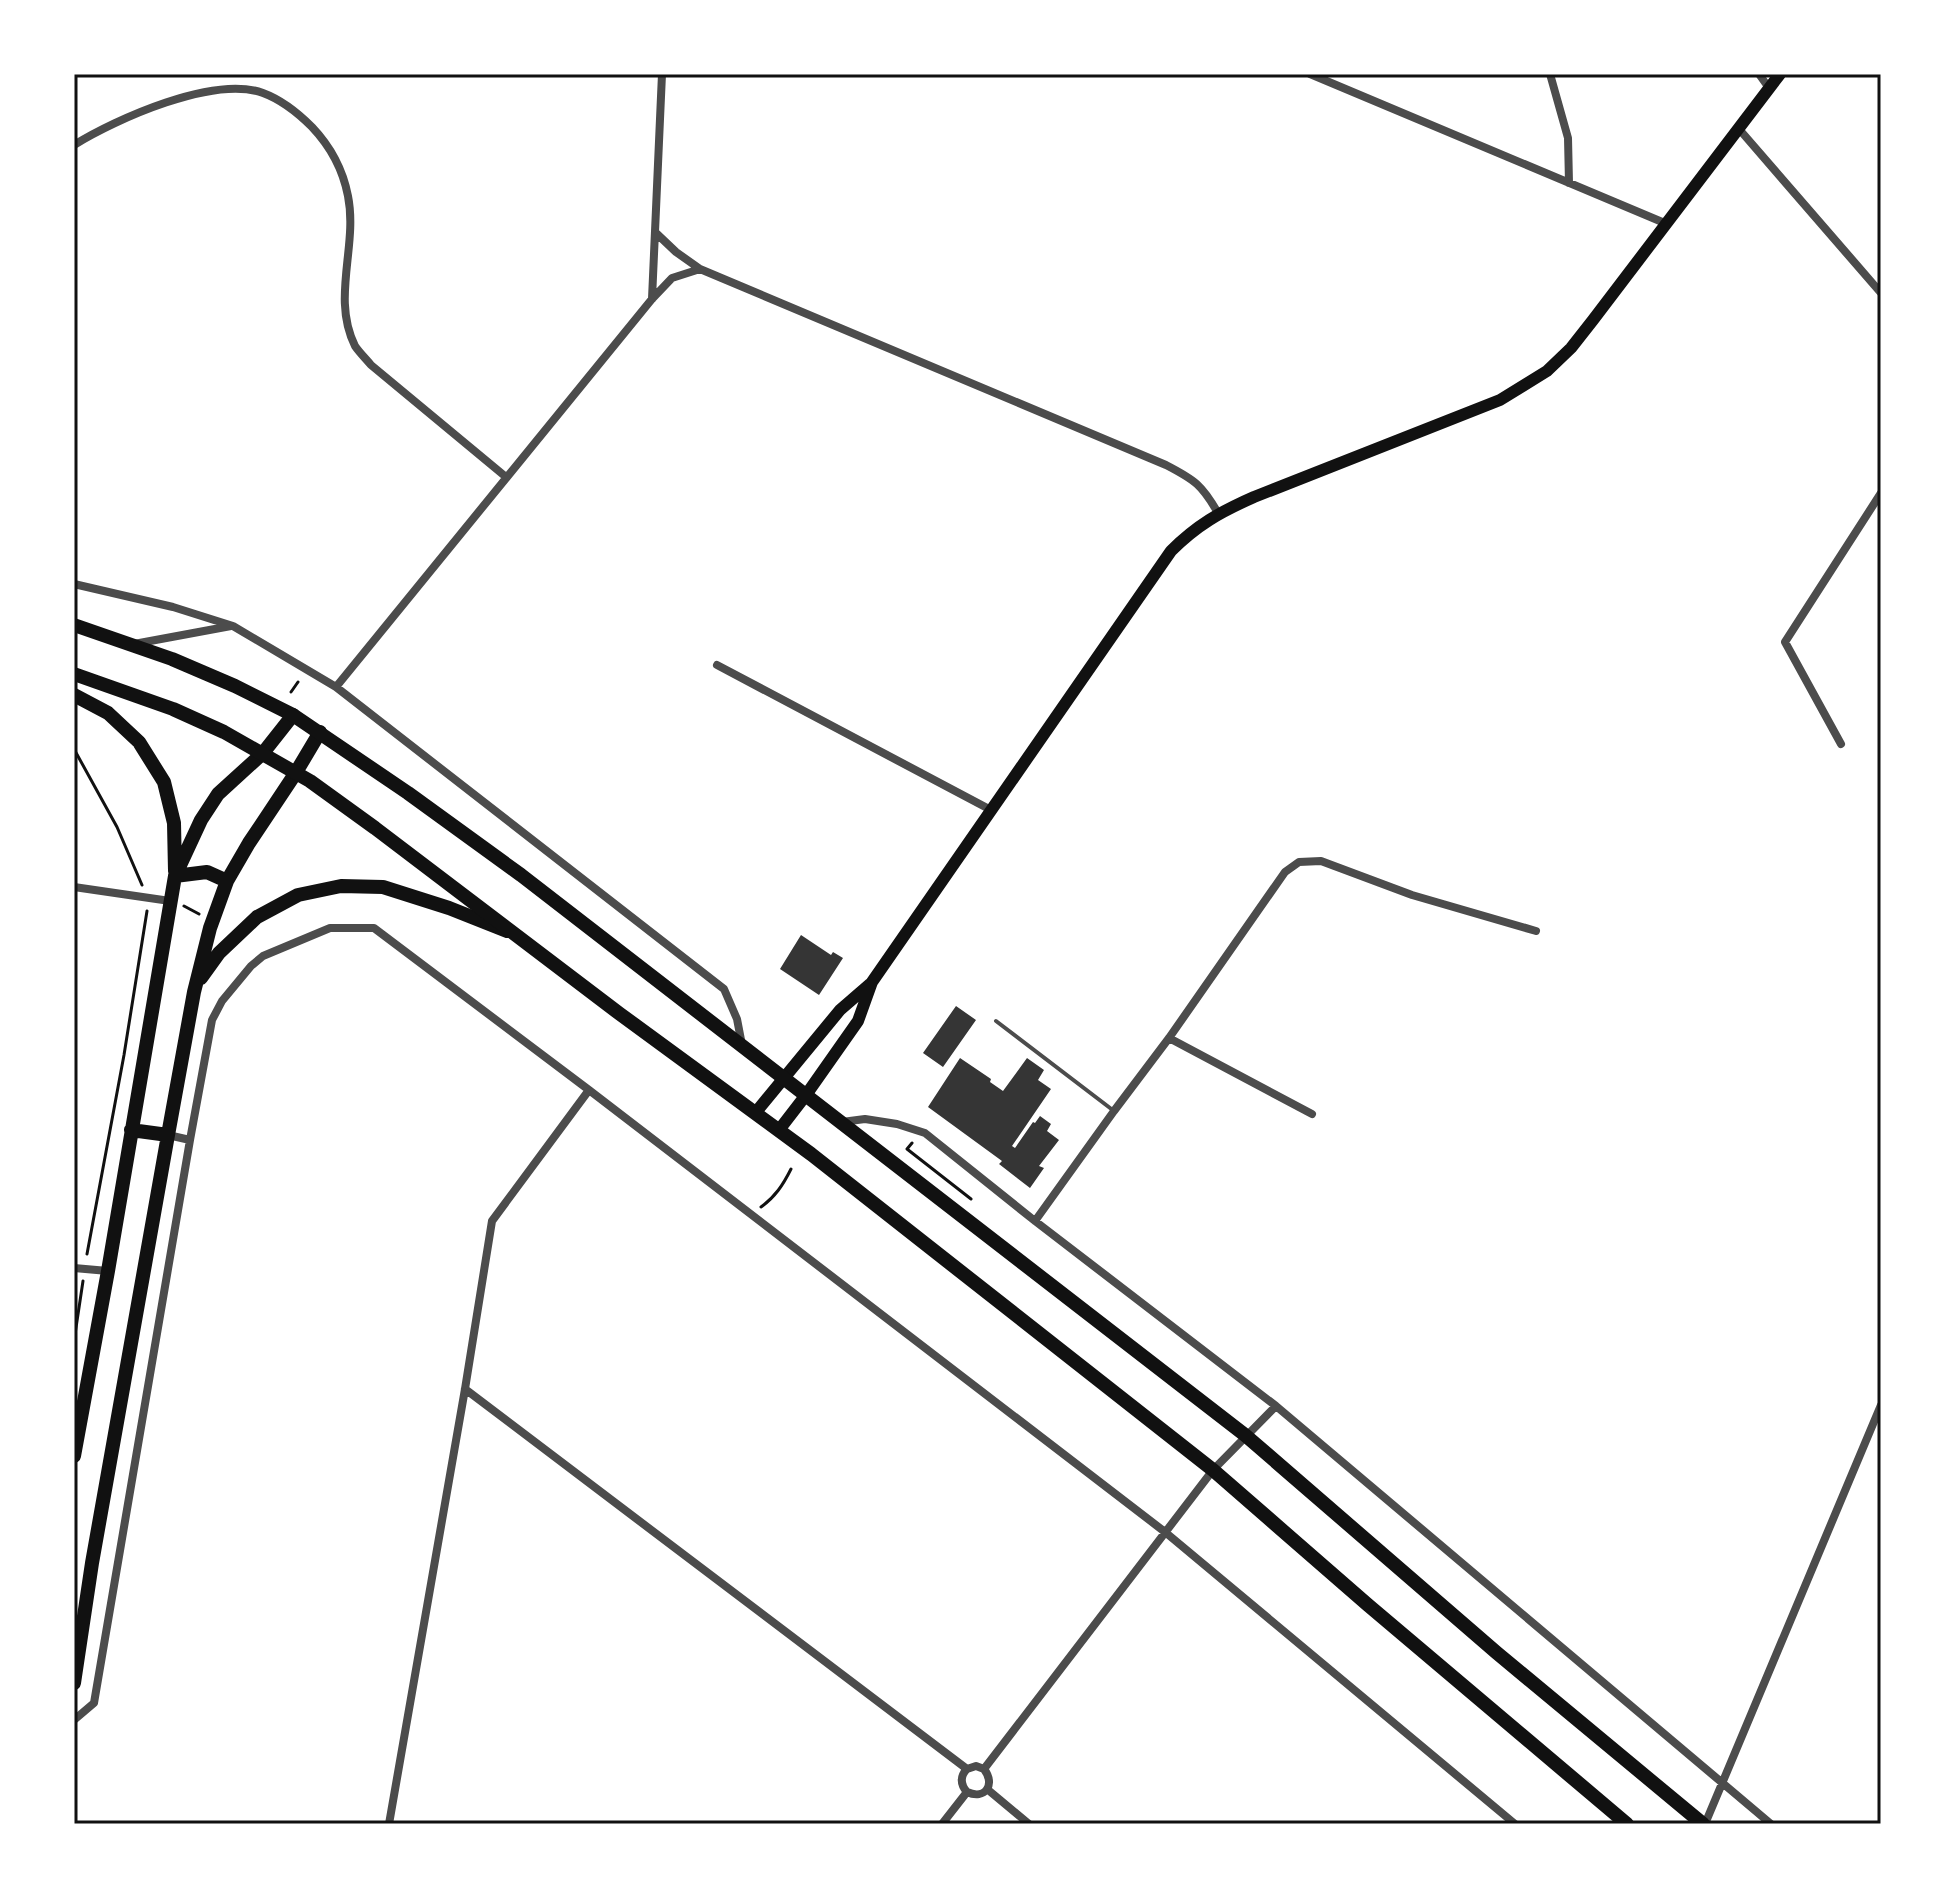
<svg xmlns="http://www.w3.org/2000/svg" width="1955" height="1898" font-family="Inter,sans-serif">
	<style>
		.building { fill: #353535 }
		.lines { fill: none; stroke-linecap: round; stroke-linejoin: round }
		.path { stroke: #111; stroke-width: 3 }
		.service { stroke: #4c4c4c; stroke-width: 4 }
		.minor { stroke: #4c4c4c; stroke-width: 8 }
		.secondary { stroke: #111; stroke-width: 12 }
		.primary { stroke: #111; stroke-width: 14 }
		.trunk { stroke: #111; stroke-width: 14 }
		.neatline { fill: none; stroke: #111; stroke-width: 3 }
	</style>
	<rect width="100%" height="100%" fill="#fff"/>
	<path class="building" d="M801 935 831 955 833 952 843 958 819 995 780 969Z
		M956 1006 976 1020 943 1067 923 1053Z
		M960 1058 991 1079 990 1082 1003 1091 1027 1058 1044 1070 1038 1080 1051 1089 1012 1146 1015 1148 1033 1122 1035 1123 1040 1116 1051 1124 1047 1131 1059 1140 1039 1166 1044 1168 1030 1188 999 1164 1002 1161 928 1107Z"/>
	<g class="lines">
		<path class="path" d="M291 692 298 682
			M74 749 117 827 142 885
			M184 906 199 914
			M912 1143 907 1149 971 1199
			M761 1207C775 1197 783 1185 791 1169
			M87 1254 124 1055 147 911
			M74 1341 83 1281"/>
		<path class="service" d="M996 1021 1114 1111"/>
		<path class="minor" d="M1310 74 1667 224
			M1550 74 1568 138 1569 183
			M1759 74 1769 88
			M1739 129 1881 293
			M74 145C116 119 214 75 263 93 282 100 298 113 312 127 330 146 343 170 348 196 358 246 331 298 355 346 359 352 366 359 371 365L506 477
			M656 233 676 252 700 269 1166 465C1195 480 1202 485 1218 513
			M652 299 662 74
			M74 584 173 607 233 626 336 687 724 989 737 1019 742 1045
			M134 644 231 626
			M717 665 991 810
			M336 687 652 299 672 278 700 269
			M1841 744 1785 642 1881 493
			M74 887 170 901
			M1169 1038 1312 1114
			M842 1122 865 1119 897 1124 925 1133 1035 1221 1276 1406 1771 1824
			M168 1135 190 1140
			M1035 1221 1114 1111 1169 1038 1285 872 1299 862 1321 861 1412 895 1536 931
			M74 1268 108 1271
			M465 1389 967 1769
			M74 1720 94 1703 190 1140 212 1020 222 1001 251 966 263 956 330 928H374L589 1090 1165 1532 1515 1824
			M984 1769 1213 1470 1276 1406
			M987 1789 1029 1824
			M967 1792C985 1800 996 1785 984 1769L976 1766 967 1769
			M967 1792C960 1784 960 1776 967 1769
			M389 1824 465 1389 492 1221 589 1090
			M942 1824 967 1792
			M1705 1824 1881 1405"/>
		<path class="secondary" d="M756 1112 840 1010 870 984
			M779 1130 806 1095 858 1021 872 982 1171 551C1197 525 1220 512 1254 497L1500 400 1547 371 1571 348 1593 320 1780 74"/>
		<path class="primary" d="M74 695 108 713 139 742 164 782 174 823 175 871
			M175 876 207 872 227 881
			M201 978 219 953 257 917 298 895 341 886 383 887 449 908 507 931
			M131 1130 168 1135
			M74 1456 108 1271 175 876 201 820 218 794 263 753 293 715
			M74 1683 92 1563 168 1135 194 992 210 928 227 881 249 843 295 774 320 732"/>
		<path class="trunk" d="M74 625 172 659 235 686 293 715 408 793 521 875 1245 1435 1497 1653 1703 1824
			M74 674 173 709 224 732 310 781 375 828 620 1014 811 1154 1213 1470 1368 1605 1627 1824"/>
	</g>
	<rect width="1955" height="1898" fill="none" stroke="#ffffff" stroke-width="152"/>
	<rect x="76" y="76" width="1803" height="1746" class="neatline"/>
</svg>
